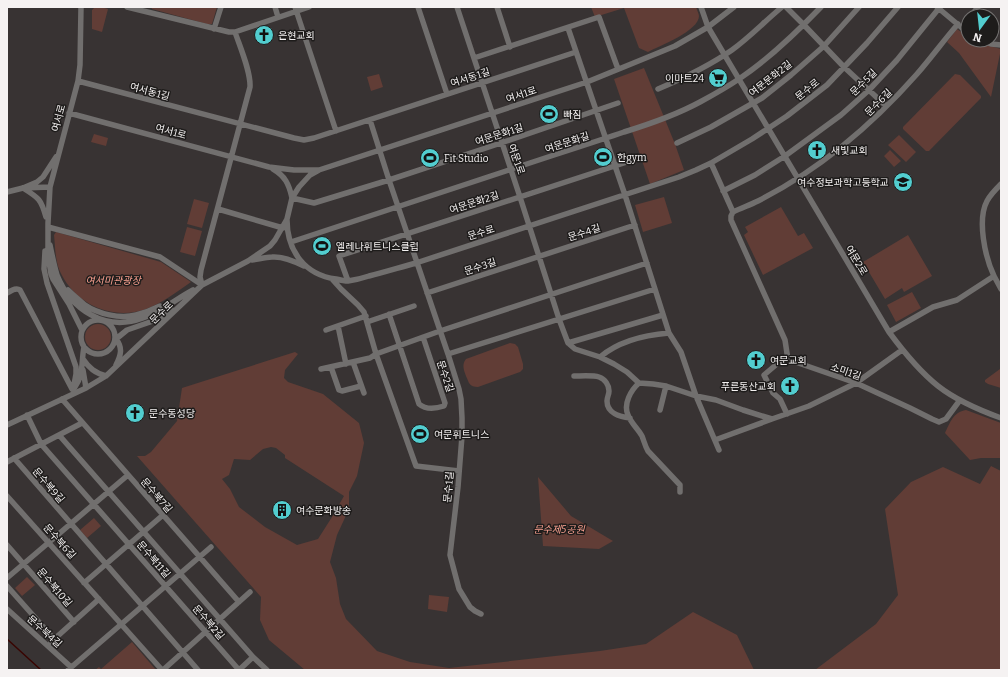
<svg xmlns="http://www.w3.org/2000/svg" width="1008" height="677" font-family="Bitter,'Noto Sans KR',serif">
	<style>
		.green { fill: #613d36; fill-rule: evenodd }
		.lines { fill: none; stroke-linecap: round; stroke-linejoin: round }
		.stream { stroke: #380401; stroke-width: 1.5 }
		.minor { stroke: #716f6e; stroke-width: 5.5 }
		.labels { text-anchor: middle; stroke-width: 3; stroke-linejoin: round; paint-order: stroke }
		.poi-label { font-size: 10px; fill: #f5f2f2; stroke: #1e1c1b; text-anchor: start }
		.street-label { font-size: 10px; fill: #f5f2f2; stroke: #1e1c1b }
		.park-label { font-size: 10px; font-style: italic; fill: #fea392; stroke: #1e1c1b }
	</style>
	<rect width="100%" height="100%" fill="#383333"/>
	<path class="green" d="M95 7H101L108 9 102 32 92 29V10Z
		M151 7H217L212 24H207L152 9Z
		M591 7H696C697 10 699 14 699 16 699 31 659 46 648 52L639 48 624 8 595 17Z
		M957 29 968 37V40H972L982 44 1001 49 991 97 959 53 947 42Z
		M644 68 675 144 684 170 650 184 614 79Z
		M379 74 383 87 371 91 367 77Z
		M955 74 960 75 981 96V98L929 151H926L903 129V127Z
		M94 134 108 138 106 146 91 142Z
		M899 135 916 152 906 162 888 145Z
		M890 150 901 161 894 167 884 156Z
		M664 197 672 223 643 232 635 205Z
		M194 199 209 203 202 228 187 224Z
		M781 207 798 236 804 233 813 248 763 275 744 235 748 232 745 227Z
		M187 227 202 231 195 256 180 252Z
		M56 232 161 262 191 282C177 292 162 303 146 309 115 320 81 307 64 279 61 274 58 268 57 262 55 253 55 244 54 235Z
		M908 235 932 276 904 292 902 288 885 299 863 262Z
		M912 292 921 308 896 322 887 305Z
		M85 337a13 13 0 1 1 26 0a13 13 0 1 1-26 0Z
		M510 343 515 344 518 347 523 364V369L520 372 478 387C474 387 471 386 469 383 466 375 460 366 466 359Z
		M295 352 298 354 285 370 284 378 288 382 323 394 359 423 364 443 357 476 349 492V509L337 535 330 562 336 578 340 604 346 619 377 651 410 662 449 668 600 651 646 644 693 612 737 635 754 670H305L269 640 260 620 261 597 137 456H145L151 452 177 421 182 388ZM271 447 276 448 285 455V458L344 496 332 517 318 539 297 545 265 527 239 507 230 489 222 479 229 475 234 459 250 460 263 449Z
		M1000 369H1001V388L988 384 985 382V380Z
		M966 410 1001 423V458H981L970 460 945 433C950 423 953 412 966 410Z
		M991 466 1001 471V670H815L876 624 898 595 885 509 911 482 943 467 980 484Z
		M538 477 571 516 613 541 599 549 543 546Z
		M94 518 101 526 87 538 80 530Z
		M27 577 35 585 22 596 15 588Z
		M429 595 449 597 447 612 428 609Z
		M132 642 156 670H95L99 667 101 669Z"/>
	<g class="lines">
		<path class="stream" d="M7 639 41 670"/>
		<path class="minor" d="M81 7 80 65 78 81 50 187 48 223V255L51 274 53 279 69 304 82 330
			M127 7 229 32H235L309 7
			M275 7 278 17
			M295 7 336 131
			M418 7 447 94
			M457 7 520 197 559 319 568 343 575 349 600 357 614 364 627 372 639 383 653 384 666 386 696 396 716 400 743 410 772 419 809 406 856 383 902 350
			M497 7 510 47
			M701 7 708 27 889 332C903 351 919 371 938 386 957 401 979 410 1001 418
			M786 7 804 25 844 67 886 106
			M937 7 968 33
			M971 16 978 7
			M568 28 625 195 669 333 681 352 696 396 719 450
			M963 28 968 21
			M214 29 221 7
			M980 40 991 44 1001 45
			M474 58 599 17 618 69
			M78 81 294 138 304 140 314 138 576 52
			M658 89C684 78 709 66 732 50 750 37 765 21 782 7
			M69 113 269 167 294 170H318
			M370 120 389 180 448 354 459 389 461 399 462 418V436L458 487 450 555 459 589 470 607 475 611 481 614
			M677 143 711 127 762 98 791 75 824 46 859 7
			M711 163 733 212 731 216V220L785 340 788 360
			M273 169C285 176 289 184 292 198
			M23 188 37 182 43 177 56 157
			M23 188C39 198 41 199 46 217
			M723 191 755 175 785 156 841 115 869 90 897 60 940 7
			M7 192 23 188 50 187
			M292 198 314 203 389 180 501 143 618 103
			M218 209 283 228
			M733 212C741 208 750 205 758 201 819 170 872 125 917 74 931 58 944 40 958 24
			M287 220C287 251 305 275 336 279 340 280 345 281 348 281 355 280 363 278 369 276 385 272 401 267 416 263L679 177 696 170 711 163 752 139 787 116 827 85 867 43 898 7
			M48 227 160 257 202 285 200 277 201 270 250 87C251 72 240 47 235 32
			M291 242C364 218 436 194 509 170 547 157 586 145 624 132 650 124 676 115 700 102 713 95 727 87 739 79 769 59 796 33 821 7
			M50 245C52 255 54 265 57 275 71 310 105 332 143 318 161 312 176 299 193 290
			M45 251 44 269 47 283 76 367V374L73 390
			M252 260C259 259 266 257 272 257 283 256 294 261 304 266
			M994 276 1001 289
			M332 279 341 289 358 305 364 312 376 354 416 466 459 471
			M348 281 339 256 639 158
			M68 290C73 295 79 300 85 305 98 314 120 319 136 315 144 313 152 310 160 306
			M7 293C11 291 16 287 20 290L72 389
			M427 293 635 225
			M389 314 419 404C426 410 435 409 444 406L445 403 423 337
			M81 337a17 17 0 1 1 34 0a17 17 0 1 1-34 0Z
			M367 322 414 306
			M338 326 346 364
			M326 330 366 316
			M889 332 933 307 957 300 994 276C985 257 977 220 987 201 990 195 996 189 1001 184
			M568 343 663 315
			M448 354 655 289
			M600 357C619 341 644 335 669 333
			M83 359C89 368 95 373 106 376
			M353 362 364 393
			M116 365C121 355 123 348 116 339L127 330 153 321 172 310
			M331 367 339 390 342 391 361 386
			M321 369 370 358 376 354 440 331 647 263
			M83 370 86 388
			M574 376C581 376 593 375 599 377 605 379 609 385 609 391 609 395 607 397 607 401 607 413 620 417 630 418
			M639 383C631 390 623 404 628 415 631 423 638 429 642 436 644 441 645 446 648 451L680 485V492
			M75 387C84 374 81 362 84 347
			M62 399 239 602
			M660 410 666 386
			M787 414 780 399 773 393 764 375 784 358 856 383 910 408 932 419 939 422 946 419 960 400
			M27 415 41 444 239 670
			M7 425 86 388 106 376 202 285 248 261 270 246 275 240 287 219 292 198 299 187 310 175 319 170 587 82 658 53 675 46 708 27 734 7
			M59 435 253 657 267 670
			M715 440 772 419
			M14 458 198 670
			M7 462 82 423
			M7 496 162 670
			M7 545 74 622
			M7 578 128 475
			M84 583 163 515
			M7 586 54 639
			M7 609 71 667
			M51 642 99 599
			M68 670 211 547
			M163 670 250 592
			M239 670 253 657"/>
	</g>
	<defs>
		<symbol id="church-disc" viewBox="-11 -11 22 22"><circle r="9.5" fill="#52cdcf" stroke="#1e1c1b"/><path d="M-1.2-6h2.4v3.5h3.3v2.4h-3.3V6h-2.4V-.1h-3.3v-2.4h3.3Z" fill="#111"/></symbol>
		<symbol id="supermarket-disc" viewBox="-11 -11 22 22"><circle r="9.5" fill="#52cdcf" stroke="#1e1c1b"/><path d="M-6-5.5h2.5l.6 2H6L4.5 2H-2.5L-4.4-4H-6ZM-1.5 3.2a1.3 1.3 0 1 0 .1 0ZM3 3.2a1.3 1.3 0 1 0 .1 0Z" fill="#111"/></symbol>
		<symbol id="stadium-disc" viewBox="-11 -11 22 22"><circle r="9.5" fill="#52cdcf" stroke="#1e1c1b"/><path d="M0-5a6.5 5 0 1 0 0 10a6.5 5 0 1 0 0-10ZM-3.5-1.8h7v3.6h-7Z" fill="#111"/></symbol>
		<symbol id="school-disc" viewBox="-11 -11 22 22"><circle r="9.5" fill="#52cdcf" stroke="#1e1c1b"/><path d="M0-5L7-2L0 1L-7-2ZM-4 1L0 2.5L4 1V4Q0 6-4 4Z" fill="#111"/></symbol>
		<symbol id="building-disc" viewBox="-11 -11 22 22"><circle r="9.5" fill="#52cdcf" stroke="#1e1c1b"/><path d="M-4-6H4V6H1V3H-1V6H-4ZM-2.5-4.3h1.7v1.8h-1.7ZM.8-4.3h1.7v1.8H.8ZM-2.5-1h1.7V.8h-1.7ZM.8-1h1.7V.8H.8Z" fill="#111"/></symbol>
	</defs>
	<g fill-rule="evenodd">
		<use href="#church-disc" x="253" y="24" width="22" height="22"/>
		<use href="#supermarket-disc" x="707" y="67" width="22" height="22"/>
		<use href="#stadium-disc" x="538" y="103" width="22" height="22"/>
		<use href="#church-disc" x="806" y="139" width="22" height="22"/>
		<use href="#stadium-disc" x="592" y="146" width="22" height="22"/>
		<use href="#stadium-disc" x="419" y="147" width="22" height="22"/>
		<use href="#school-disc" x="892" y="171" width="22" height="22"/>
		<use href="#stadium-disc" x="311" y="235" width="22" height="22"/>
		<use href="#church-disc" x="745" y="349" width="22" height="22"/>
		<use href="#church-disc" x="779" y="375" width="22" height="22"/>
		<use href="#church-disc" x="124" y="402" width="22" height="22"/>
		<use href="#stadium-disc" x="409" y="423" width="22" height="22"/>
		<use href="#building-disc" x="271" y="499" width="22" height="22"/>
	</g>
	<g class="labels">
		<g class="poi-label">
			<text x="278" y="39">은현교회</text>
			<text x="704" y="82" text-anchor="end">이마트24</text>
			<text x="563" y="118">빠짐</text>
			<text x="831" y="154">새빛교회</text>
			<text x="617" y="161">한gym</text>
			<text x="444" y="162">Fit Studio</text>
			<text x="889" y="186" text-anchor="end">여수정보과학고등학교</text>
			<text x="336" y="250">엘레나휘트니스클럽</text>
			<text x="770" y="364">여문교회</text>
			<text x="776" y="390" text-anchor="end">푸른동산교회</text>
			<text x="149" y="417">문수동성당</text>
			<text x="434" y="438">여문휘트니스</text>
			<text x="296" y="514">여수문화방송</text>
		</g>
		<g class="street-label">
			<text transform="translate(470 77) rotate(-18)" y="4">여서동1길</text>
			<text transform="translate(770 78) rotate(-38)" y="4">여문문화2길</text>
			<text transform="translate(863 82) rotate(-45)" y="4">문수5길</text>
			<text transform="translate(807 89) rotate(-39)" y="4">문수로</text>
			<text transform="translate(150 91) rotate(15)" y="4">여서동1길</text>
			<text transform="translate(521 94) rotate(-18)" y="4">여서1로</text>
			<text transform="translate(878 102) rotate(-45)" y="4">문수6길</text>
			<text transform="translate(58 118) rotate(-75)" y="4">여서로</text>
			<text transform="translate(171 131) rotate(15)" y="4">여서1로</text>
			<text transform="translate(499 134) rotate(-18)" y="4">여문문화1길</text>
			<text transform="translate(567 142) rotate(-18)" y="4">여문문화길</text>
			<text transform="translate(517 159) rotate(71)" y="4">여문1로</text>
			<text transform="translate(474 202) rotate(-18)" y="4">여문문화2길</text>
			<text transform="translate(481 232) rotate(-18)" y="4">문수로</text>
			<text transform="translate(584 232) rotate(-18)" y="4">문수4길</text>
			<text transform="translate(857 260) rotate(59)" y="4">여문2로</text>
			<text transform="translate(480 266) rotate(-18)" y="4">문수3길</text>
			<text transform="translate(161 312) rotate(-44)" y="4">문수로</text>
			<text transform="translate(846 371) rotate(19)" y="4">소미1길</text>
			<text transform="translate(446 376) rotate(71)" y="4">문수2길</text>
			<text transform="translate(49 485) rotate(49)" y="4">문수북9길</text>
			<text transform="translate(448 487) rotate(-85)" y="4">문수1길</text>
			<text transform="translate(157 495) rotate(49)" y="4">문수북7길</text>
			<text transform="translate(60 541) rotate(48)" y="4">문수북6길</text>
			<text transform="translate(154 559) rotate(49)" y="4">문수북11길</text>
			<text transform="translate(55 587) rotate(49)" y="4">문수북10길</text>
			<text transform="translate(209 622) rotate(49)" y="4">문수북2길</text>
			<text transform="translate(45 631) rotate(42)" y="4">문수북4길</text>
		</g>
		<g class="park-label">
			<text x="113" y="284">여서미관광장</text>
			<text x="559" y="533">문수제5공원</text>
		</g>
	</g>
	<rect width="1008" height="677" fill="none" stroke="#f5f2f2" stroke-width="16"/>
	<g transform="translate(980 28) rotate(195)"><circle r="19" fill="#1e1c1b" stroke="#747271"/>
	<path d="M0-3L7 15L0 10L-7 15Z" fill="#52cdcf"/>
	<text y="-6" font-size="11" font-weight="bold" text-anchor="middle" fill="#f5f2f2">N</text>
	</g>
</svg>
